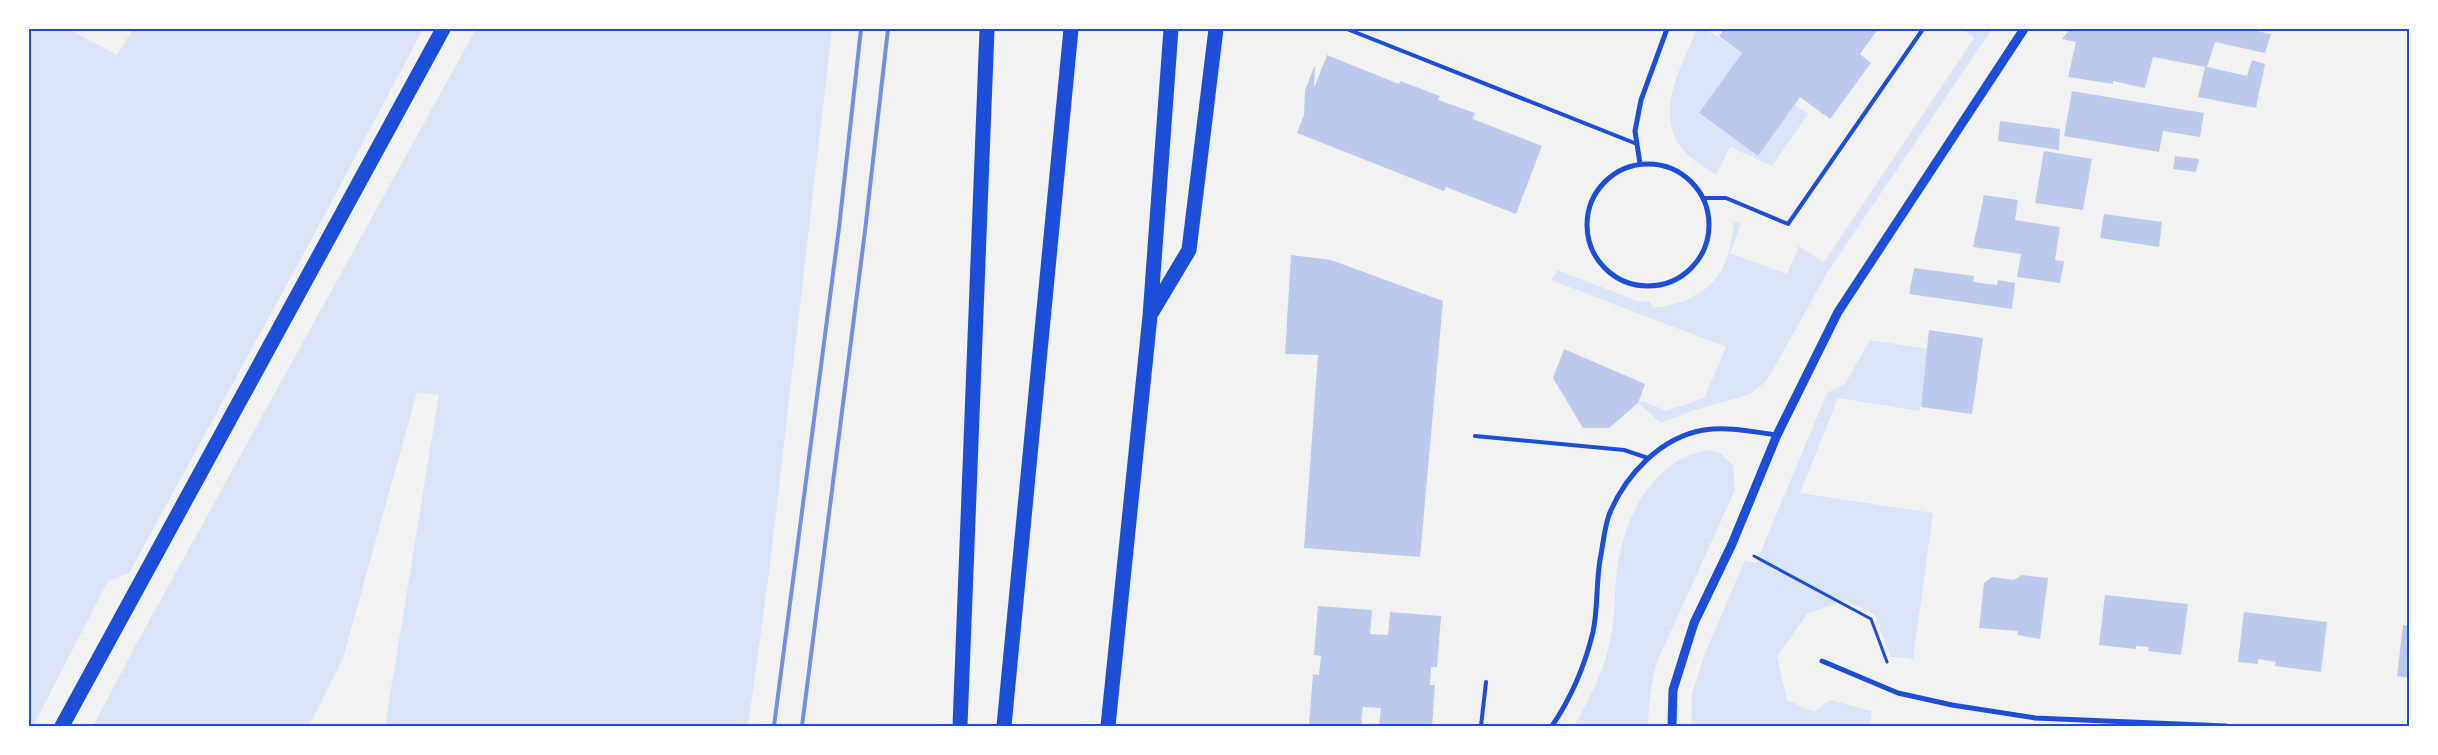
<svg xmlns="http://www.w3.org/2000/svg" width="2438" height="755" font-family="Mulish,sans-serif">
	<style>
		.green { fill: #dbe4f7 }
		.building { fill: #bdc9ec }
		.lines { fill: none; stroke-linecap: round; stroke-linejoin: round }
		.path { stroke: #1d4ed8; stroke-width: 3 }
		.service { stroke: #1d4ed8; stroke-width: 4 }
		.minor { stroke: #1d4ed8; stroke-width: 5 }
		.tertiary { stroke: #1d4ed8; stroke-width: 9 }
		.motorway { stroke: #1d4ed8; stroke-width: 15 }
		.rail { stroke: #7290e2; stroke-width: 4 }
		.neatline { fill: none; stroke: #1d4ed8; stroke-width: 2 }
	</style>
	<rect width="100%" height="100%" fill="#f2f2f2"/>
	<path class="green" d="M29 29H68L117 55 133 29H423L309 244 129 573 108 581 33 726H29Z
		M476 29H832L769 573 748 726H385L439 395 417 392 343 658 309 726H93L139 639Z
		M1697 29H1706L1742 53 1699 114 1757 155 1794 104 1808 114 1772 166 1730 147 1716 175C1704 166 1685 156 1678 143 1657 106 1683 63 1697 29Z
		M1963 29H1992L1827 273 1769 377C1750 399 1738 397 1712 405 1694 410 1678 416 1661 423L1638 403 1644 401 1666 411 1704 398 1726 347 1551 280 1558 270 1637 301 1650 302 1653 308C1684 305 1715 291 1726 260 1731 248 1732 234 1734 222L1741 224 1730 253 1787 274 1799 246 1824 262 1974 38Z
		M1870 340 1928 349 1920 411 1838 398 1800 493 1933 513 1913 659 1891 657 1874 614 1845 600 1807 614 1777 657 1787 700 1814 712 1830 700 1872 711 1870 726H1691L1692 694 1705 653 1745 560 1756 563 1827 393 1845 384Z
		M1711 450 1720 453 1733 465 1735 490 1656 664 1649 702 1648 726H1574C1591 696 1607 665 1612 631 1616 608 1614 584 1618 562 1627 512 1656 456 1711 450Z"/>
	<path class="building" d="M1725 29H1878L1860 54 1871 63 1830 119 1800 97 1758 156 1699 113 1742 53 1719 36Z
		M2070 29H2247L2271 34 2265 53 2215 42 2207 67 2247 76 2252 60 2265 64 2256 108 2198 97 2205 67 2153 57 2145 88 2113 81V84L2068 77 2076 42 2062 39Z
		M1327 55 1399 84 1400 81 1440 96 1438 100 1475 113 1473 119 1542 146 1516 214 1446 187 1444 191 1297 133 1304 115 1305 90 1315 65 1314 88Z
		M2072 91 2204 113 2200 137 2163 131 2159 152 2064 136Z
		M2000 121 2060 129 2059 150 1998 141Z
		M2044 151 2092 159 2083 210 2035 203Z
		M2175 156 2199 159 2196 172 2173 169Z
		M1984 195 2018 200 2015 220 2060 227 2055 260 2064 261 2060 283 2017 277 2021 254 1973 247Z
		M2104 214 2162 222 2159 247 2100 238Z
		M1291 255 1331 260 1443 301 1420 557 1304 548 1318 355 1285 354Z
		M1914 268 1974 276 1973 282 1997 285 1998 280 2015 283 2012 309 1909 294Z
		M1929 330 1983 338 1972 414 1921 407Z
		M1564 349 1645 384 1638 403 1609 428H1583L1553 378Z
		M2022 575 2048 578 2040 639 2017 635 2018 631 1979 628 1984 583 1992 577 2014 580Z
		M2105 595 2188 604 2181 655 2148 651 2149 647 2136 646V649L2099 645Z
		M1318 606 1372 610 1370 634 1388 635 1390 612 1441 616 1437 667H1431L1430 685H1435L1432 726H1379L1381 708 1363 707 1361 726 1309 724 1313 674 1319 675 1321 656 1314 655Z
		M2244 612 2327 622 2321 672 2275 666 2276 662 2258 659V664L2238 662Z
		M2403 625 2409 626V678L2397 676Z"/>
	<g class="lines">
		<path class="path" d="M1754 556 1871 619 1887 662"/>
		<path class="service" d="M1347 29 1637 144
			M1703 198H1726L1788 224 1923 29
			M1475 436 1624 450 1648 458
			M1481 726 1486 682"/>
		<path class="minor" d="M1640 164 1635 131 1641 100 1667 29
			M1587 225a61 61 0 1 1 122 0a61 61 0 1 1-122 0Z
			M1822 661 1898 693 1952 705 2035 718 2226 726
			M1552 726C1571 698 1585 665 1593 632 1598 609 1596 584 1600 560 1603 546 1604 529 1609 515 1625 475 1661 437 1704 430 1728 426 1754 432 1777 435"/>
		<path class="tertiary" d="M1672 726 1673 690 1694 623 1732 544 1777 435 1838 312 2024 29"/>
		<path class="motorway" d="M1152 312 1189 250 1216 29
			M62 726 443 29
			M960 726 987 29
			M1004 726 1071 29
			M1108 726 1150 316 1171 29"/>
		<path class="rail" d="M774 726 839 228 861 29
			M802 726 865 231 888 29"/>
	</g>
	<rect width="2438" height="755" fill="none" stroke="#ffffff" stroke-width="60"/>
	<rect x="30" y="30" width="2378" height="695" class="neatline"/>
</svg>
